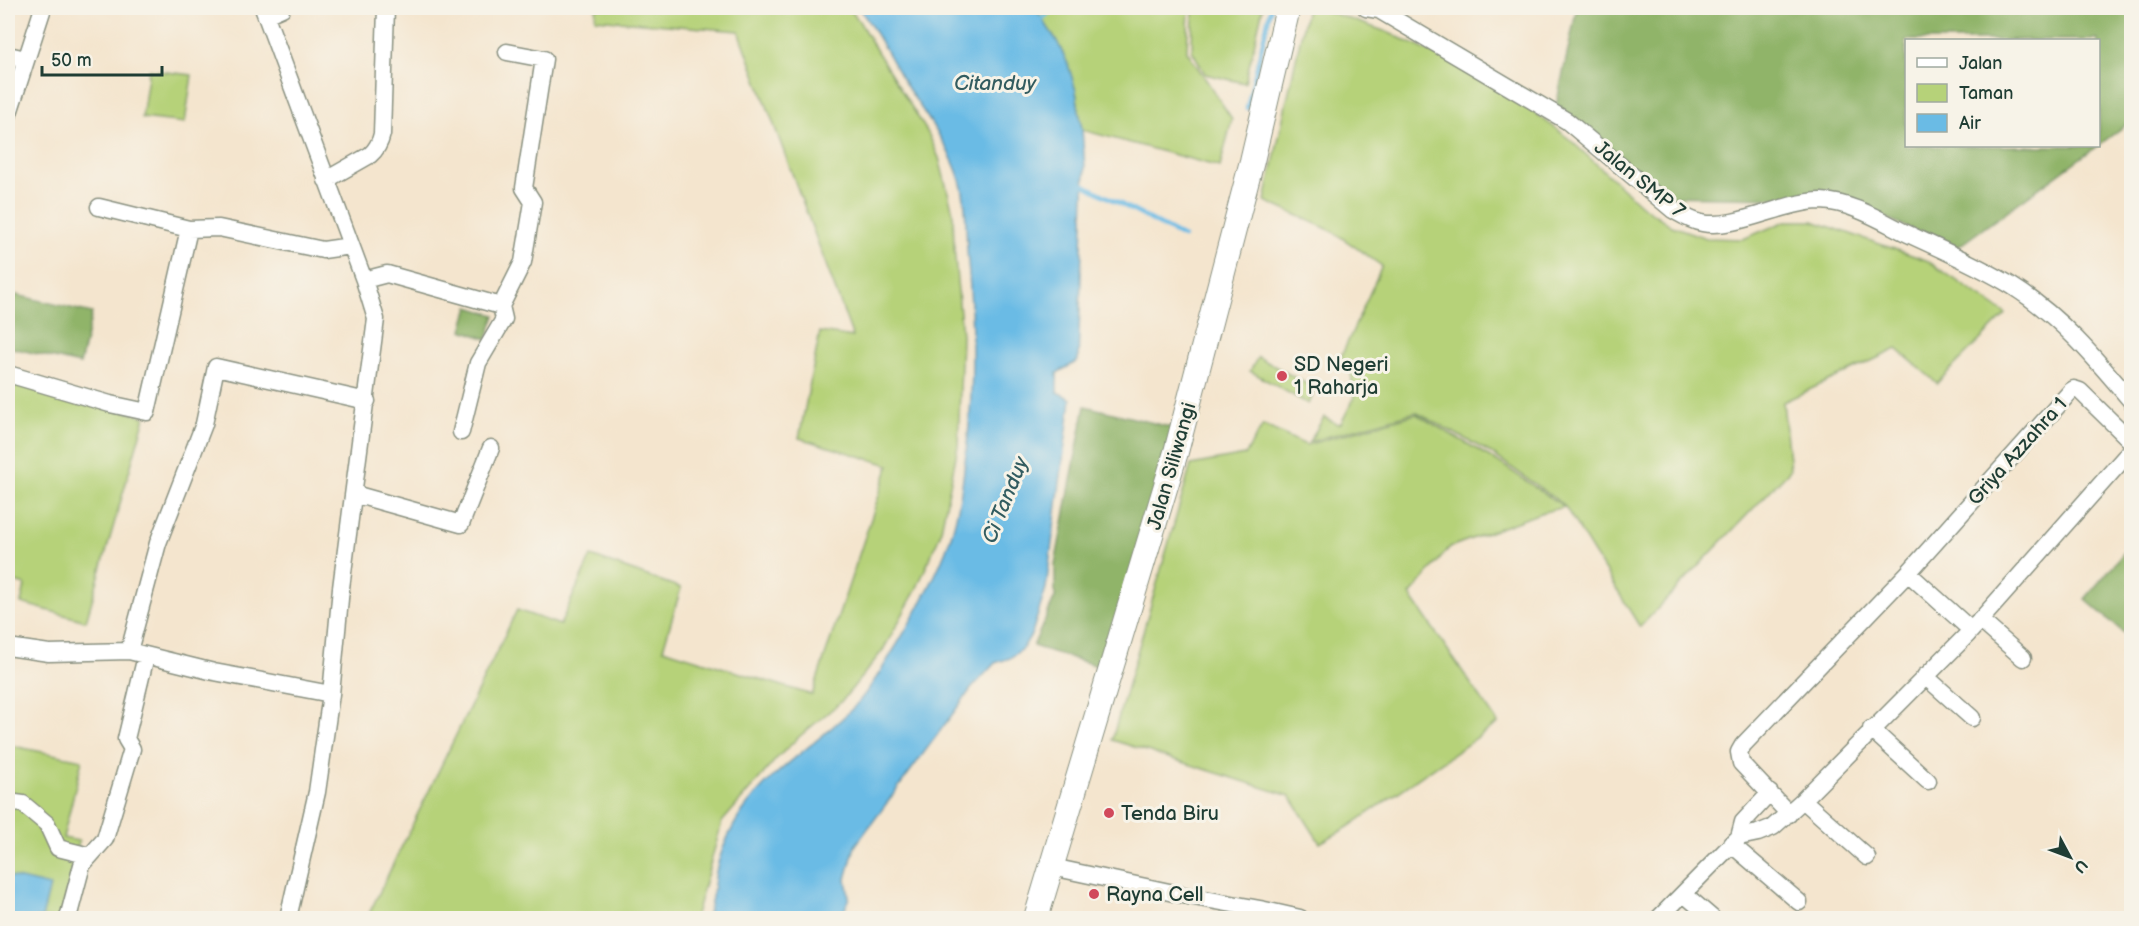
<svg xmlns="http://www.w3.org/2000/svg" width="2139" height="926" font-family="'Balsamiq Sans',sans-serif">
	<style>
		.green { fill: #b6d279; stroke: #6a8856; stroke-width: 1.5 }
		.forest { fill: #90b469; stroke: #58784e; stroke-width: 1.5 }
		.water { fill: #6abbe5; stroke: #447c8c; stroke-width: 1.5 }
		.lines { fill: none; stroke-linecap: round; stroke-linejoin: round }
		.stream { stroke: #6abbe5; stroke-width: 4.5 }
		.minor-casing { stroke: #8a9181; stroke-width: 19 }
		.highway-casing { stroke: #8a9181; stroke-width: 26 }
		.minor { stroke: #fff; stroke-width: 16 }
		.highway { stroke: #fff; stroke-width: 24 }
		.poi-dot { fill: #d1495b; stroke: #f7f3e8; stroke-width: 2 }
		.labels { text-anchor: middle; stroke-width: 6; stroke-linejoin: round; paint-order: stroke }
		.street-label { font-size: 20px; fill: #1f3d34; stroke: #f7f3e8 }
		.poi-label { font-size: 20px; fill: #1f3d34; stroke: #f7f3e8; text-anchor: start }
		.water-label { font-size: 21px; font-style: italic; fill: #325c60; stroke: #f7f3e8 }
	</style>
	<rect width="100%" height="100%" fill="#f7f3e8"/>
	<filter id="ink" filterUnits="userSpaceOnUse"><feTurbulence type="fractalNoise" baseFrequency=".0167" numOctaves="2"/><feDisplacementMap in="SourceGraphic" scale="12" xChannelSelector="R" yChannelSelector="G"/><feConvolveMatrix kernelMatrix="1 2 1 2 8 2 1 2 1" color-interpolation-filters="sRGB"/></filter>
	<filter id="wash" filterUnits="userSpaceOnUse"><feTurbulence type="fractalNoise" baseFrequency=".008" numOctaves="4" result="noise"/><feDisplacementMap in="SourceGraphic" scale="24" xChannelSelector="R" yChannelSelector="G"/><feGaussianBlur stdDeviation="1.35" result="paint"/><feColorMatrix in="noise" values="0 0 0 0 0 0 0 0 0 0 0 0 0 0 0 0 0 1.4 0 .05"/><feComposite in="paint" operator="in"/></filter>
	<g filter="url(#wash)">
		<rect width="100%" height="100%" fill="#f4e5ce"/>
		<path class="green" d="M596 8H849L859 21 878 53 928 133 939 158 953 212 954 247 962 336 958 446 940 535 916 590 883 650 843 700 800 736 777 758 722 822 695 918H367L517 610 560 625 591 556 681 588 663 649 812 695 889 465 799 438 820 332 853 337 739 31 595 19Z
			M1035 8H1189L1187 51 1232 119 1220 167 1082 130 1076 91 1057 41Z
			M1193 8H1263L1245 83 1205 74 1192 50Z
			M1307 8H1318L1387 32 1495 82 1568 138 1641 205 1672 226 1706 238 1743 239 1786 221H1813L1926 260 2006 314 1937 383 1897 349 1783 402 1790 470 1640 627 1564 505 1491 453 1416 412 1309 442 1324 417 1337 424 1341 423 1354 398 1350 363 1340 359 1382 266 1332 231 1265 201Z
			M149 70 192 75 185 123 142 118Z
			M1258 357 1316 389 1308 404 1250 371Z
			M8 378 145 417 86 621 21 603 25 585 8 580Z
			M1416 414 1497 461 1564 507 1540 513 1450 547 1410 595 1498 723 1348 827 1320 843 1290 796 1112 740 1191 465 1245 455 1263 425 1306 445Z
			M8 745 82 760 63 838 79 841 61 918H8Z"/>
		<path class="forest" d="M1577 8H2131V121L2099 145 2098 40H1906V146H2097L1955 249 1845 199 1662 196 1556 106Z
			M8 293 92 313 80 364 8 347Z
			M469 307 495 315 487 339 462 330Z
			M1085 406 1174 428 1104 668 1033 646 1055 597V565Z
			M2131 544V639L2085 599Z"/>
		<path class="water" d="M859 8H1035L1057 41 1068 64 1076 91 1082 130 1085 167 1078 361 1057 373V392L1071 399 1046 588 1032 633 1023 648 1010 658 995 663 971 689 855 846 846 879 849 897 842 918H706C714 901 713 882 718 863 723 846 732 827 742 812 772 769 818 744 854 707 871 689 885 664 898 643 916 613 937 576 949 542 958 517 962 489 965 462 974 395 974 329 968 262 965 235 968 206 960 180 949 144 924 114 904 82 889 57 876 31 859 8Z
			M8 876 50 886 42 918H8Z"/>
		<g class="lines">
			<path class="stream" d="M1038 22 1054 8
				M1247 108 1271 8
				M1079 182 1183 237
				M2123 918 2132 907"/>
		</g>
	</g>
	<g filter="url(#ink)">
		<g class="lines">
			<defs>
				<path id="minor" d="M263 8 364 280 376 319 341 588 331 694 317 792 288 918
					M1366 8 1379 10 1567 121 1673 210C1682 215 1691 221 1702 223 1735 230 1784 201 1821 201 1851 202 1880 220 1906 233 1942 250 1978 265 2012 286 2060 316 2096 359 2132 402
					M266 15 282 8
					M8 55 26 59
					M8 116 43 8
					M326 180 370 155C377 149 380 143 382 134L386 8
					M99 207 189 229 219 228 323 250 351 246
					M364 280 387 274 501 306 504 319 478 363 461 432
					M501 306 523 262 533 202 524 188 544 59 507 52
					M8 374 110 404 147 412 189 229
					M354 494 461 524 491 448
					M1908 573 1971 630
					M1980 620 2023 658
					M8 647 49 653 129 651 214 672 331 694
					M129 651 158 543 204 424 216 367 367 401
					M1925 676 1972 718
					M1871 729 1928 781
					M1803 800 1867 857
					M8 802 23 804 47 824 58 848 90 856
					M1789 814 1741 763 1739 752 1743 745 1908 573 2071 391 2074 389 2080 391 2132 442
					M1739 837 1743 822 1770 793
					M1731 844 1799 902
					M1052 867 1188 896 1260 909 1300 918
					M1684 894 1712 918
					M68 918 82 865 105 839 132 749 126 739 146 656
					M1659 918 1739 837 1758 833 1773 827 1803 800 1968 634 2132 449"/>
				<path id="highway" d="M1036 918 1176 452 1252 161 1288 8"/>
			</defs>
			<use href="#minor" class="minor-casing"/>
			<use href="#highway" class="highway-casing"/>
			<use href="#minor" class="minor"/>
			<use href="#highway" class="highway"/>
		</g>
	</g>
	<g class="poi-dot">
		<circle cx="1282" cy="376" r="6"/>
		<circle cx="1109" cy="813" r="6"/>
		<circle cx="1094" cy="894" r="6"/>
	</g>
	<g class="labels">
		<g class="street-label">
			<text transform="translate(1640 179) rotate(39)" y="7">Jalan SMP 7</text>
			<text transform="translate(2017 451) rotate(-48)" y="7">Griya Azzahra 1</text>
			<text transform="translate(1171 466) rotate(-74)" y="7">Jalan Siliwangi</text>
		</g>
		<g class="poi-label">
			<text x="1294" y="371">SD Negeri<tspan x="1294" dy="23">1 Raharja</tspan></text>
			<text x="1121" y="820">Tenda Biru</text>
			<text x="1106" y="901">Rayna Cell</text>
		</g>
		<g class="water-label">
			<text x="995" y="90">Citanduy</text>
			<text transform="translate(1005 500) rotate(-68)" y="7">Ci Tanduy</text>
		</g>
	</g>
	<rect width="2139" height="926" fill="none" stroke="#f7f3e8" stroke-width="30"/>
	<rect x="1905" y="39" width="195" height="108" fill="#f7f3e8" stroke="#a1aaa0" stroke-width="1.5"/>
	<rect x="1917" y="58" width="30" height="9" fill="#ffffff" stroke="#a1aaa0" stroke-width="1.5"/>
	<text x="1959" y="69" font-size="18" fill="#1f3d34">Jalan</text>
	<rect x="1917" y="84" width="30" height="18" fill="#b6d279" stroke="#a1aaa0" stroke-width="1.5"/>
	<text x="1959" y="99" font-size="18" fill="#1f3d34">Taman</text>
	<rect x="1917" y="114" width="30" height="18" fill="#6abbe5" stroke="#a1aaa0" stroke-width="1.5"/>
	<text x="1959" y="129" font-size="18" fill="#1f3d34">Air</text>
	<g transform="translate(2070 857) rotate(131)" stroke="#f7f3e8" stroke-width="4.5" paint-order="stroke">
	<path d="M0-4.5L10 22L0 15L-10 22Z" fill="#1f3d34"/>
	<text y="-9" font-size="16" font-weight="bold" text-anchor="middle" fill="#1f3d34">U</text>
	</g>
	<path d="M42 66v9h120v-9" fill="none" stroke="#1f3d34" stroke-width="3"/>
	<text x="51" y="66" font-size="18" fill="#1f3d34" stroke="#f7f3e8" stroke-width="4.5" paint-order="stroke">50 m</text>
</svg>
